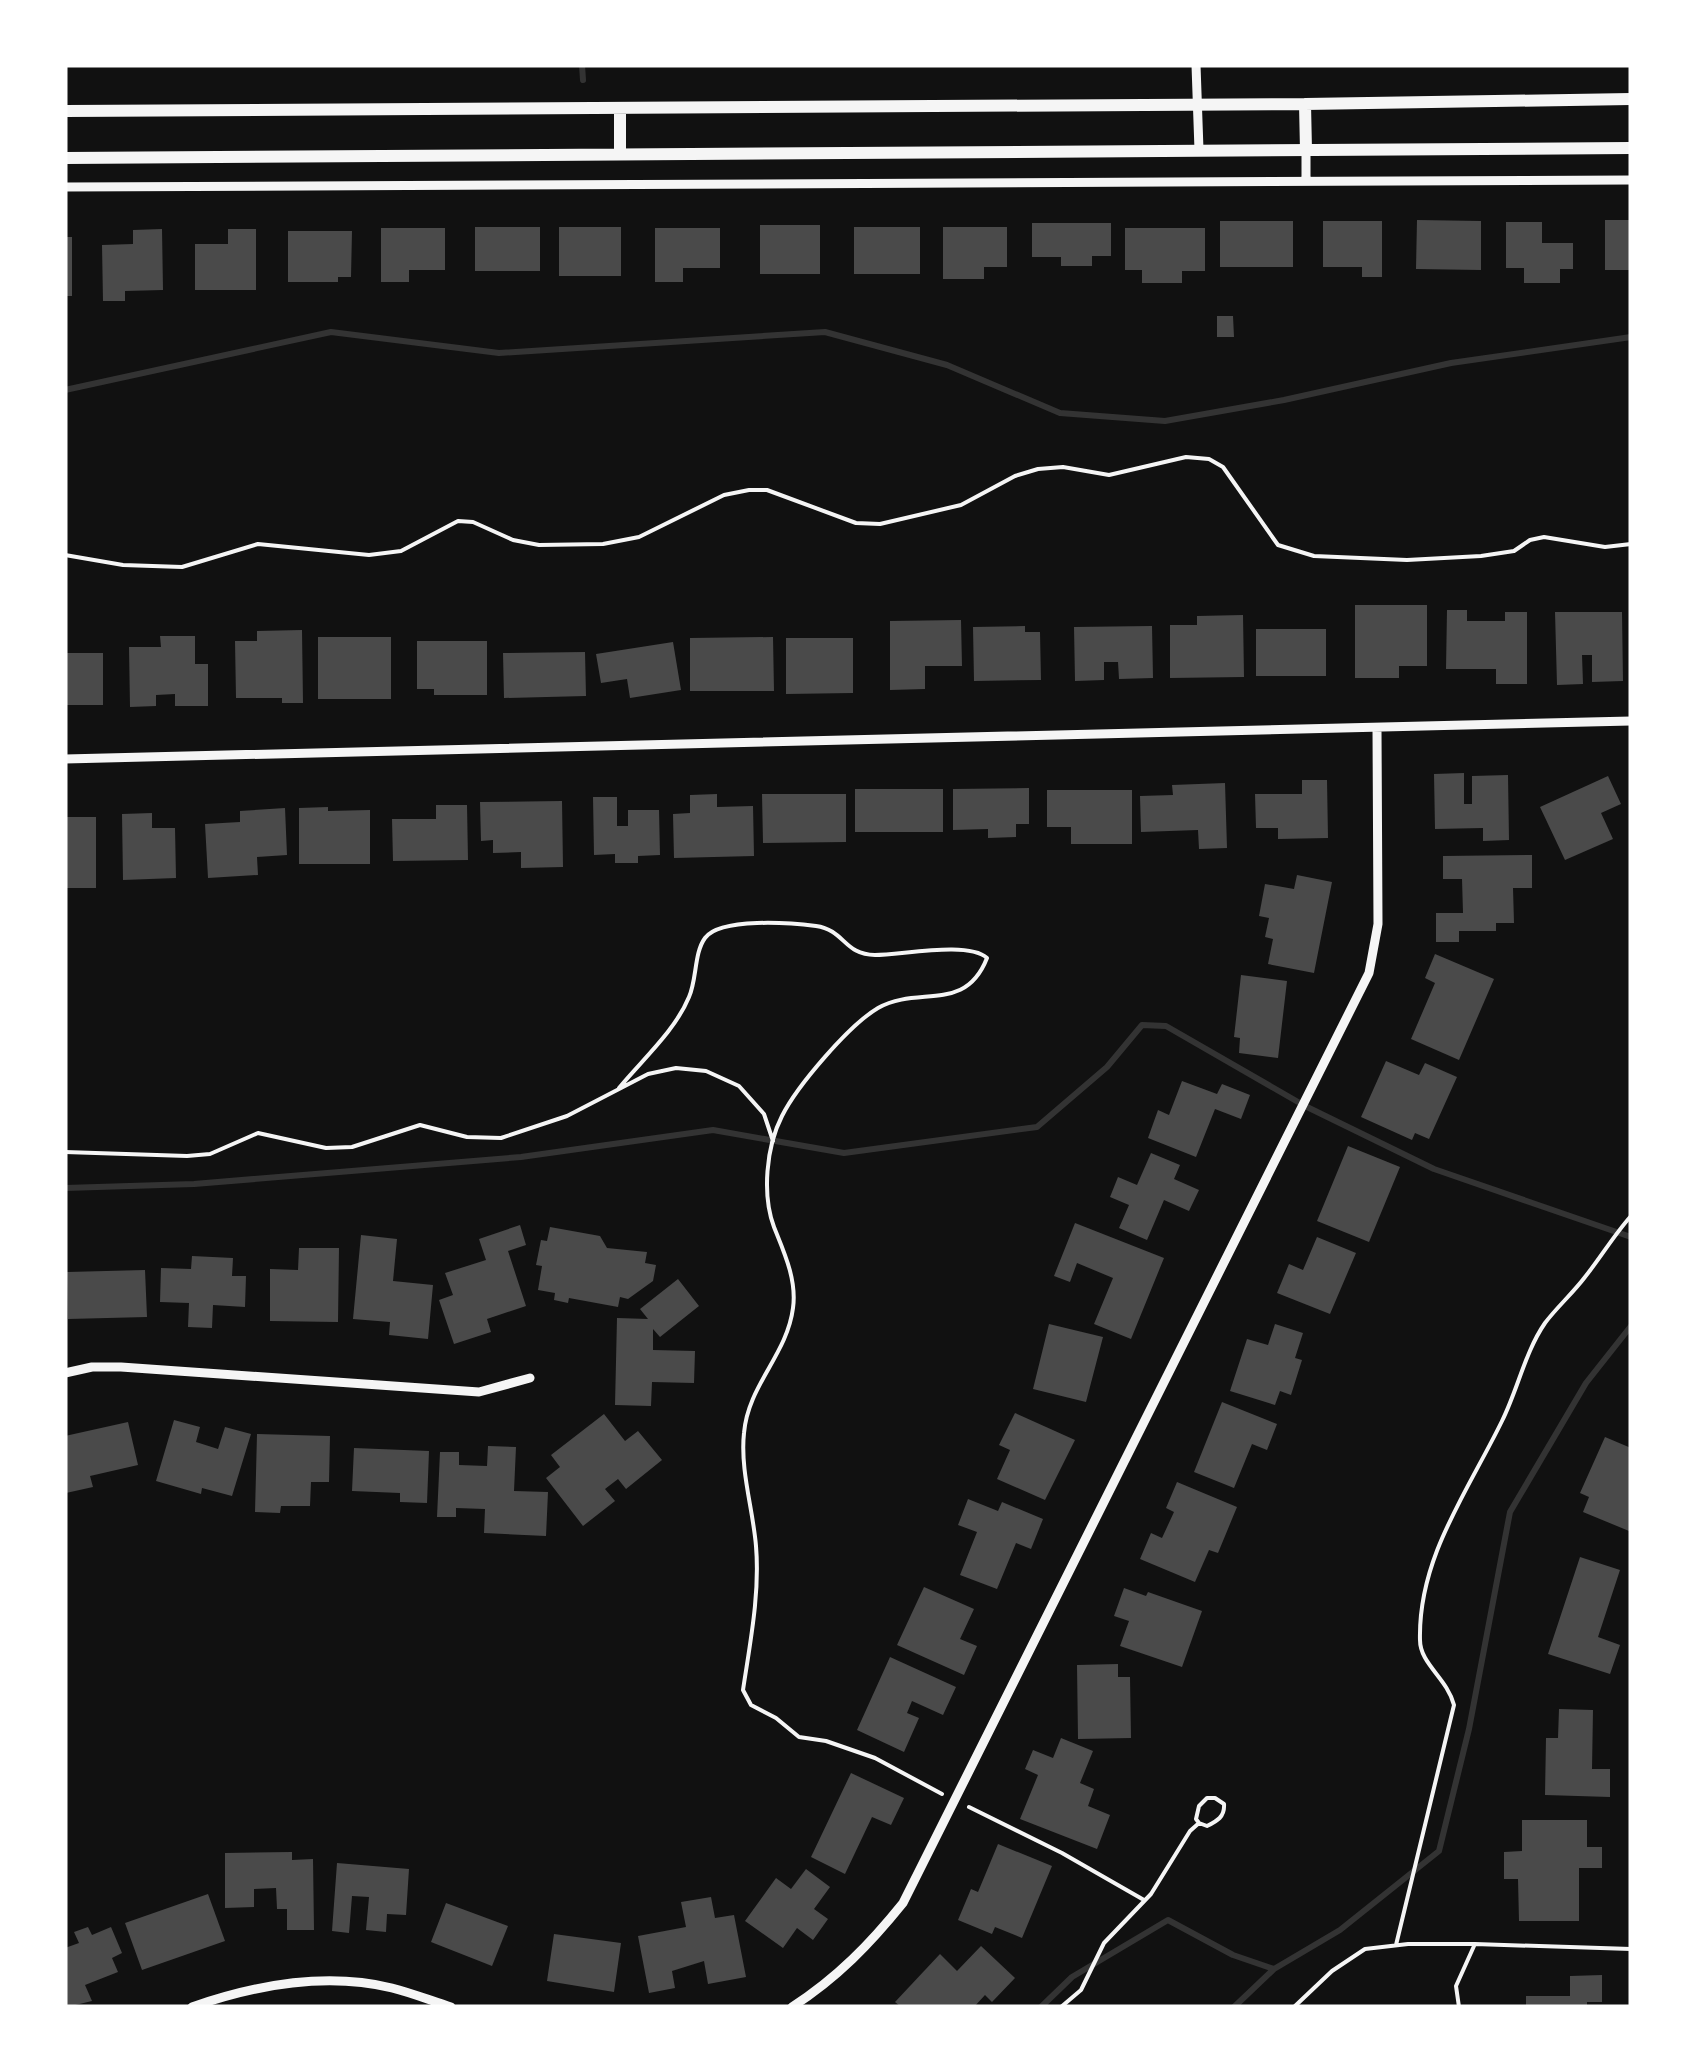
<svg xmlns="http://www.w3.org/2000/svg" width="1696" height="2072" font-family="Merriweather,serif">
	<style>
		.lines { fill: none; stroke-linecap: round; stroke-linejoin: round }
		.stream { stroke: #333; stroke-width: 6 }
		.building { fill: #4a4a4a }
		.path { stroke: #f5f5f5; stroke-width: 4 }
		.minor { stroke: #f5f5f5; stroke-width: 9 }
		.secondary { stroke: #f5f5f5; stroke-width: 12 }
	</style>
	<rect width="100%" height="100%" fill="#111"/>
	<g class="lines">
		<path class="stream" d="M582 65 583 80
			M65 390 331 332 499 353 825 332 947 365 1060 413 1165 421 1284 400 1451 363 1631 337
			M65 1188 194 1184 521 1157 713 1130 844 1153 1037 1127 1107 1067 1142 1025 1166 1026 1305 1106 1434 1169 1631 1237
			M1041 2007 1072 1977 1168 1920 1233 1955 1274 1969
			M1234 2007 1274 1969 1340 1930 1439 1851 1469 1729 1510 1512 1586 1383 1631 1326"/>
	</g>
	<path class="building" d="M1417 220 1481 221V270L1416 269Z
		M1605 220H1631V270H1605Z
		M1220 221H1293V267H1220Z
		M1323 221H1382V277H1362V267H1323Z
		M1506 222H1542V243H1573V269H1560V283H1524V268H1506Z
		M1032 223H1111V256H1092V266H1061V257H1032Z
		M760 225H820V274H760Z
		M475 227H540V271H475Z
		M559 227H621V276H559Z
		M854 227H920V274H854Z
		M943 227H1007V267H984V279H943Z
		M381 228H445V270H409V282H381Z
		M655 228H720V268H683V282H655Z
		M1125 228H1205V271H1182V283H1142V270H1125Z
		M162 229 163 290 125 291V301H103L102 245 133 244V230Z
		M228 229H256V290H195V244H228Z
		M288 231H352L351 277H338V282H288Z
		M65 237H72V296H65Z
		M1217 316H1233L1234 337H1217Z
		M1355 605H1427V666H1399V678H1355Z
		M1447 610H1467V621H1505V612H1527V684H1496V669H1446Z
		M1555 612H1622L1623 681 1592 682V655H1582L1583 684 1557 685Z
		M1243 615 1244 677 1170 678V625H1197V616Z
		M961 620 962 666H925V689L890 690V621Z
		M1025 626V632H1040L1041 680 974 681 973 627Z
		M1152 626 1153 678 1119 679 1118 662H1104V680L1075 681 1074 627Z
		M1256 629H1326V676H1256Z
		M302 630 303 703H282V698H236L235 641H257V631Z
		M160 636H195V664H208V706H175V694L156 695V706L130 707 129 647H161Z
		M318 637H391V699H318Z
		M773 637 774 691H690V638Z
		M786 638H853V693L786 694Z
		M417 641H487V695H434V689H417Z
		M673 642 681 690 630 698 627 679 601 683 596 654Z
		M585 652 586 696 504 698 503 653Z
		M65 653H103V705H65Z
		M1464 773V804H1472V776L1508 775 1509 840 1483 841V828L1435 829 1434 774Z
		M1608 776 1621 804 1601 813 1613 839 1565 860 1540 807Z
		M1302 780H1327L1328 838 1278 839V828H1256L1255 794H1302Z
		M1225 783 1227 848 1199 849 1198 830 1141 832 1140 796 1173 795 1172 785Z
		M1029 788V824H1016V837L988 838V829L953 830V789Z
		M855 789H943V832H855Z
		M1047 790H1132V844H1071V827H1047Z
		M717 794V807L753 806 754 856 674 858 673 814 690 813V795Z
		M762 794H846V842L763 843Z
		M593 797H617V826H628V810H659L660 855 638 856V863H615V854L594 855Z
		M562 801 563 867 521 868V852L493 853V840L481 841 480 802Z
		M436 805H467L468 860 393 861 392 819H436Z
		M328 807V811L370 810V864H299V808Z
		M285 808 287 855 257 857 258 875 208 878 205 824 240 822V811Z
		M152 813V828H175L176 878 123 880 122 814Z
		M65 817H96V888H65Z
		M1532 855V888H1513L1514 923H1496V931H1459V942H1436V913H1463L1462 879H1443V856Z
		M1297 875 1332 882 1314 973 1268 964 1273 939 1265 937 1269 918 1259 916 1265 884 1294 889Z
		M1435 954 1494 979 1459 1060 1411 1039 1435 983 1425 978Z
		M1241 975 1287 981 1278 1058 1239 1053 1240 1038 1234 1037Z
		M1386 1061 1419 1075 1425 1063 1457 1077 1429 1139 1415 1133 1412 1140 1361 1117Z
		M1182 1081 1217 1094 1222 1084 1250 1095 1241 1119 1215 1109 1196 1157 1148 1138 1158 1110 1169 1115Z
		M1348 1146 1400 1167 1369 1242 1317 1221Z
		M1151 1153 1180 1165 1174 1179 1199 1190 1189 1211 1164 1200 1147 1240 1119 1228 1129 1205 1110 1197 1118 1177 1137 1185Z
		M1075 1223 1164 1258 1131 1339 1094 1324 1113 1278 1077 1263 1070 1282 1054 1276Z
		M520 1225 526 1245 508 1251 526 1306 487 1319 491 1332 454 1344 439 1300 453 1295 445 1273 486 1260 479 1239Z
		M550 1227 600 1236 607 1248 647 1252 645 1263 656 1265 653 1281 628 1299 620 1297 618 1307 569 1298 568 1303 554 1300 555 1293 538 1290 542 1266 536 1265 541 1240 547 1241Z
		M361 1235 397 1239 393 1281 433 1285 428 1339 389 1335 390 1322 353 1319Z
		M1317 1237 1356 1253 1330 1314 1277 1293 1289 1264 1303 1270Z
		M299 1248H339L338 1322 270 1321V1269L298 1270Z
		M192 1256 233 1258 232 1276H246L245 1307 213 1305 212 1328 188 1327 189 1303 160 1302 161 1268 191 1269Z
		M145 1270 147 1317 68 1319 67 1272Z
		M678 1279 699 1306 660 1337 653 1329V1350L695 1351 694 1383 652 1382 651 1406 615 1405 617 1318 648 1319 640 1309Z
		M1049 1324 1103 1337 1086 1402 1033 1389Z
		M1275 1324 1303 1333 1295 1358 1302 1360 1291 1395 1280 1391 1275 1405 1230 1391 1247 1339 1268 1345Z
		M1222 1402 1277 1424 1267 1450 1252 1444 1234 1488 1194 1472Z
		M1015 1413 1075 1440 1045 1500 997 1479 1010 1450 999 1445Z
		M604 1414 625 1441 638 1431 662 1460 626 1489 618 1479 605 1489 615 1501 583 1526 546 1478 560 1467 551 1455Z
		M174 1420 200 1427 196 1442 218 1449 225 1427 251 1434 232 1496 202 1488 201 1494 156 1481Z
		M128 1422 138 1465 90 1476 93 1487 66 1493 65 1436Z
		M257 1434 330 1436 329 1482H311L310 1506H281L280 1513 255 1512Z
		M1605 1437 1631 1448 1629 1531 1583 1512 1589 1497 1580 1493Z
		M488 1446 516 1447 514 1491 548 1492 546 1536 484 1533 485 1509 456 1508V1517H437L440 1452H459V1465L487 1466Z
		M354 1448 429 1451 427 1503 400 1502V1493L352 1491Z
		M1177 1482 1237 1507 1218 1553 1209 1550 1195 1582 1140 1559 1151 1533 1162 1538 1174 1512 1166 1508Z
		M968 1499 998 1511 1002 1502 1043 1519 1031 1549 1016 1543 997 1589 960 1575 977 1532 958 1525Z
		M1580 1557 1620 1570 1598 1637 1620 1645 1610 1674 1548 1654Z
		M924 1587 974 1609 960 1639 977 1646 964 1675 897 1645Z
		M1124 1588 1146 1596 1148 1592 1202 1611 1182 1667 1120 1646 1129 1621 1114 1616Z
		M890 1657 956 1687 943 1715 912 1701 907 1713 919 1718 904 1752 857 1730Z
		M1118 1664V1677H1130L1131 1738 1078 1739 1077 1665Z
		M1559 1709 1593 1710 1592 1769H1610V1797L1545 1795 1546 1738H1558Z
		M1061 1738 1093 1751 1080 1783 1094 1789 1088 1806 1110 1815 1097 1849 1020 1819 1038 1775 1025 1769 1033 1750 1053 1758Z
		M851 1773 904 1798 891 1825 872 1817 845 1874 811 1857Z
		M1522 1820H1587V1847H1602V1868H1579V1921H1519L1518 1879H1504V1852L1522 1851Z
		M998 1844 1052 1866 1022 1938 995 1927 992 1934 958 1920 971 1889 978 1892Z
		M292 1852V1860L313 1859 314 1930H287V1909H277L276 1888 254 1889V1907L225 1908V1853Z
		M337 1863 409 1869 406 1915 387 1914 386 1932 366 1930 369 1897 352 1896 349 1933 332 1931Z
		M806 1869 830 1887 814 1909 828 1919 813 1940 797 1928 783 1948 745 1921 776 1878 791 1889Z
		M208 1894 225 1941 142 1970 125 1923Z
		M711 1897 715 1918 734 1915 746 1977 708 1984 704 1961 672 1971 675 1988 649 1993 638 1936 686 1927 681 1902Z
		M446 1903 508 1926 492 1966 431 1942Z
		M88 1927 92 1935 111 1927 122 1953 112 1958 118 1972 85 1985 92 2001 67 2007 65 1948 79 1943 74 1932Z
		M554 1934 621 1943 614 1992 547 1981Z
		M981 1946 1015 1978 992 2002 985 1995 974 2007H901L895 2002 940 1954 957 1971Z
		M1602 1975V2002H1587V2007H1526V1996H1570V1976Z"/>
	<g class="lines">
		<path class="path" d="M65 555 123 565 182 567 258 544 369 555 401 551 458 521 473 522 513 540 539 545 603 544 639 537 724 495 749 490H767L856 523 880 524 961 505 1015 476 1038 469 1063 467 1109 475 1186 457 1209 459 1223 467 1278 545 1314 556 1407 560 1481 556 1514 551 1530 540 1544 537 1605 547 1631 544
			M619 1088C642 1060 675 1031 689 997 697 979 694 953 705 938 720 917 792 923 816 926 845 930 844 955 875 955 902 955 968 941 987 958 965 1014 919 985 878 1008 849 1025 797 1086 782 1116 766 1147 762 1195 774 1227 784 1252 797 1280 793 1308 787 1355 748 1385 744 1433 740 1470 753 1509 756 1546 760 1594 750 1643 743 1690L751 1705 776 1718 799 1737 826 1741 875 1758 942 1794
			M65 1152 187 1156 210 1154 258 1133 326 1148 352 1147 420 1125 467 1137 501 1138 567 1116 648 1074 676 1068 706 1071 739 1086 764 1114 773 1141
			M969 1807 1062 1853 1144 1900
			M1396 1945 1454 1705C1447 1678 1420 1664 1420 1640 1418 1558 1468 1491 1502 1421 1518 1389 1525 1352 1545 1323 1557 1307 1573 1293 1585 1277 1601 1257 1614 1235 1631 1216
			M1061 2007 1081 1990 1104 1943 1151 1894 1190 1831 1199 1823 1207 1826C1217 1821 1225 1817 1224 1804L1215 1798H1207L1199 1806 1196 1819 1199 1823
			M1294 2007 1332 1971 1365 1949 1408 1944H1475L1631 1949
			M1459 2007 1456 1986 1474 1946"/>
		<path class="minor" d="M1196 65 1199 150
			M1306 150V181
			M65 187 1631 180
			M65 759 1631 721
			M65 1373 92 1367H121L479 1392 530 1378
			M192 2007C255 1985 326 1972 392 1988 412 1993 432 2001 451 2007
			M792 2007C837 1978 870 1944 903 1903L1369 973 1378 924 1377 729"/>
		<path class="secondary" d="M1305 104 1306 150
			M65 111 1305 104 1631 99
			M620 154V108
			M65 158 1631 148"/>
	</g>
	<rect width="1696" height="2072" fill="none" stroke="#ffffff" stroke-width="135"/>
</svg>
